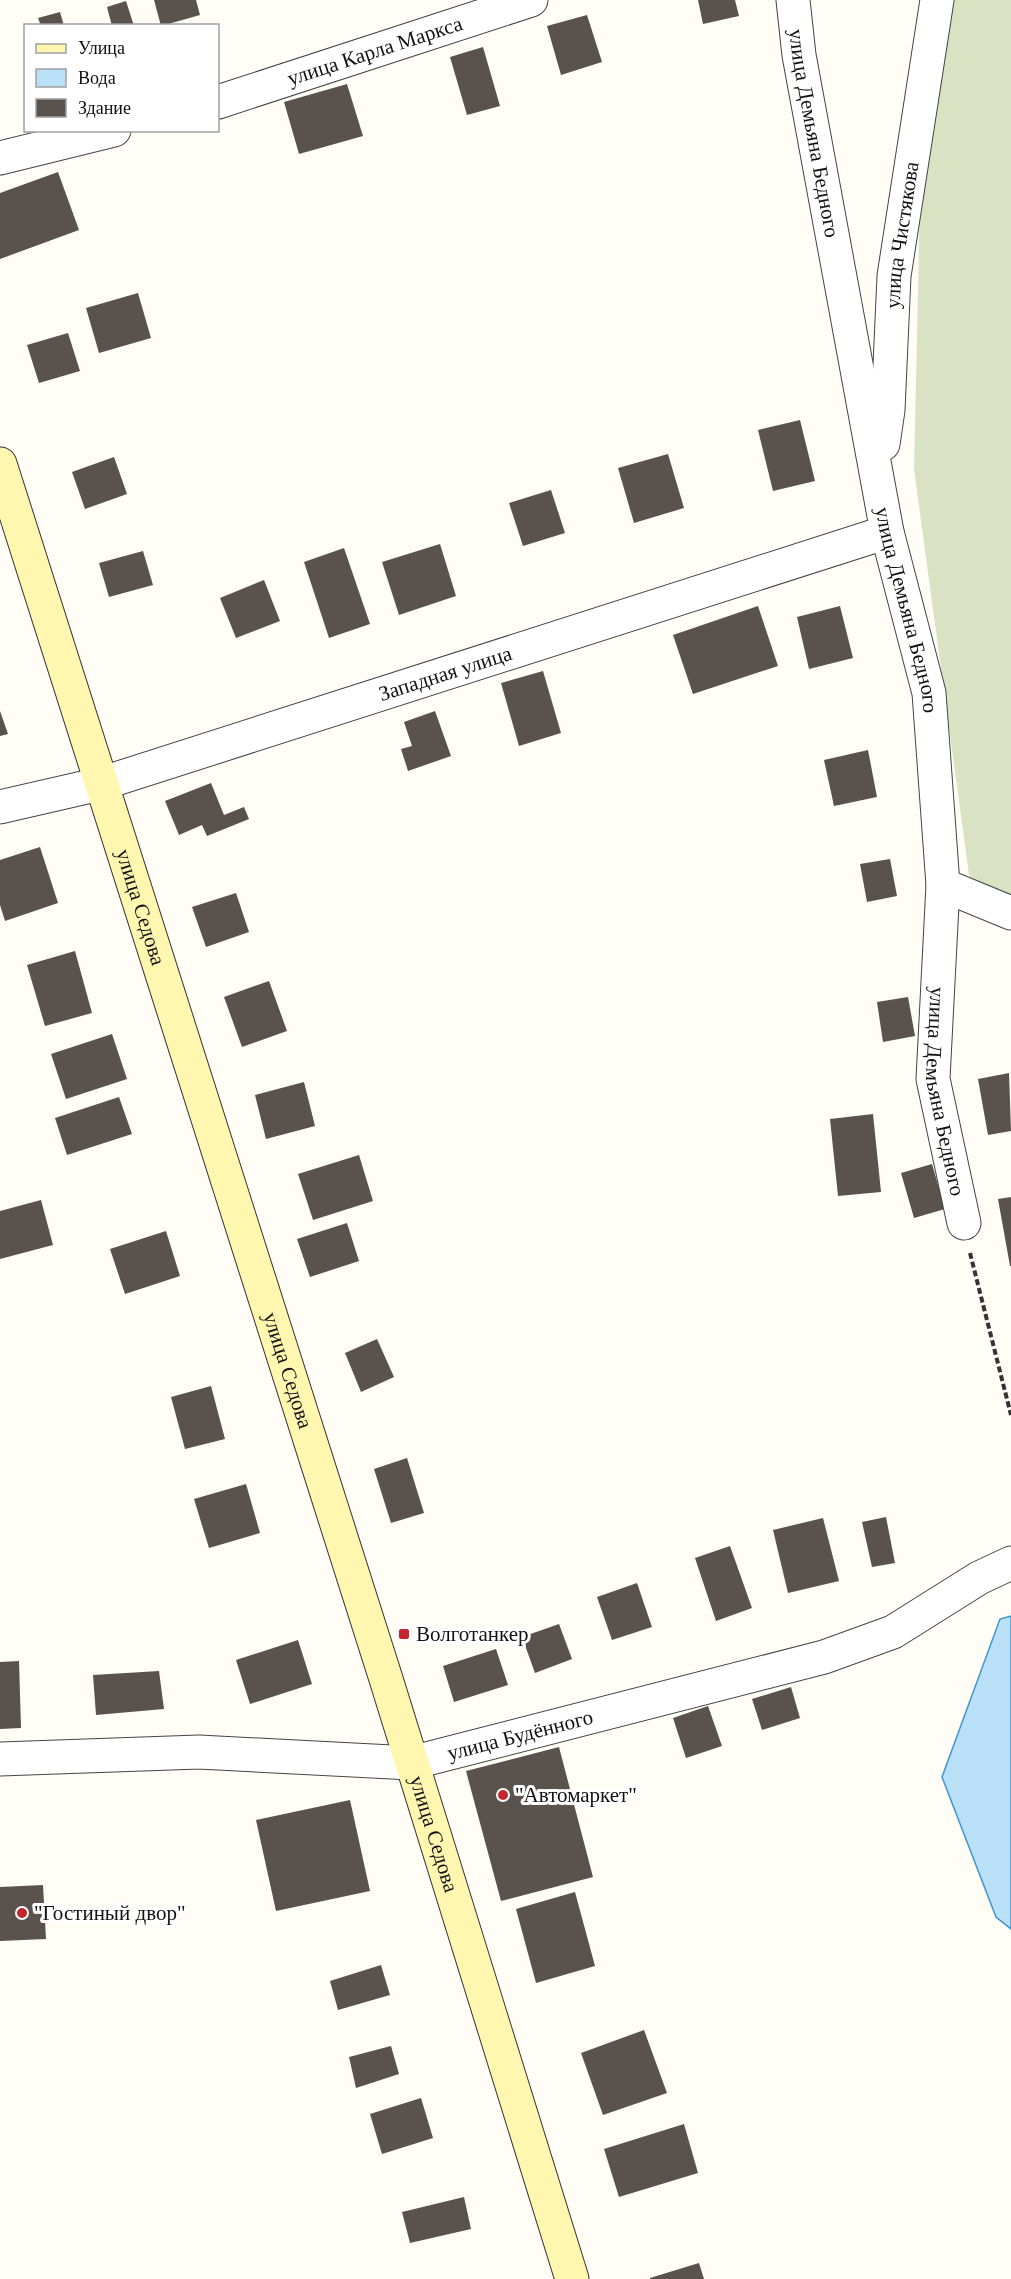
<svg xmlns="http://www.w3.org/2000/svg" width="1011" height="2279" font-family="'Times New Roman',serif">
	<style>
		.cemetery { fill: #d9e3c4 }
		.water { fill: #b9e0f7; stroke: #3f96cf; stroke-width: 1.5 }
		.building { fill: #5a524d }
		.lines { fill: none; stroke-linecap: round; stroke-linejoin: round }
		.street-casing { stroke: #444; stroke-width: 35 }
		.secondary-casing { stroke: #333; stroke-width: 35 }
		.path { stroke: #333; stroke-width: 4; stroke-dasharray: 6 3; stroke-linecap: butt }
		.street { stroke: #fff; stroke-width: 33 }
		.secondary { stroke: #fff6b0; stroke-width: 33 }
		.poi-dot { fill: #c4262e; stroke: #fff; stroke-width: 2 }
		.labels { text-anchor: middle; stroke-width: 6; stroke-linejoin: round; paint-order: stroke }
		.street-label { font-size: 21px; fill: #111; stroke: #fff }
		.poi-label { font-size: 21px; fill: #111; stroke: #fff; text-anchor: start }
	</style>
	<rect width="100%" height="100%" fill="#fffdf5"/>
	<path class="cemetery" d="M946 0H1011V901L985 894 969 875 914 469 922 112Z"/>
	<path class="water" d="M1011 1616V1929L996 1917 942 1777 1000 1619Z"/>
	<path class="building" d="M154 0H196L200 15 161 26Z
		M698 0H735L739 16 703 24Z
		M126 1 134 26H112L107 7Z
		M60 12 64 26H41L38 18Z
		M587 15 602 62 561 75 547 26Z
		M483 47 500 106 467 115 450 57Z
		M347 84 363 136 299 154 284 102Z
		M58 172 79 230 0 259V193Z
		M138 293 151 338 99 353 86 308Z
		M68 333 80 371 39 383 27 345Z
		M800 420 815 481 773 491 758 430Z
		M668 454 684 508 634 523 618 468Z
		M114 457 127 494 85 509 72 472Z
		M551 490 565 533 523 546 509 503Z
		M440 544 456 596 399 615 382 562Z
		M344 548 370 624 329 638 304 562Z
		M143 551 153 585 109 597 99 563Z
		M264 580 280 621 236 638 220 598Z
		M758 606 778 666 693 694 673 635Z
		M840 606 853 658 809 669 797 617Z
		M543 671 561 733 519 746 501 683Z
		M0 711 8 734 0 736Z
		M435 711 451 756 408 771 401 749 412 746 404 722Z
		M868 750 877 797 834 806 824 760Z
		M211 783 224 815 244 807 249 819 207 836 202 825 179 835 165 801Z
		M40 847 58 903 5 921 0 905V860Z
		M890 859 897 896 867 902 860 864Z
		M236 893 249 932 206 947 192 907Z
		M75 951 92 1013 45 1026 27 965Z
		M269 981 287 1031 242 1047 224 997Z
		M908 997 915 1036 883 1042 877 1002Z
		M112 1034 127 1079 66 1099 51 1054Z
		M1009 1073 1011 1131 988 1135 978 1079Z
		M304 1082 315 1126 266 1139 255 1095Z
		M119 1097 132 1134 67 1155 55 1118Z
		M873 1114 881 1192 838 1196 830 1119Z
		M359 1155 373 1201 313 1220 298 1174Z
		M932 1164 945 1209 914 1218 901 1173Z
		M1011 1197V1266H1010L998 1199Z
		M41 1200 53 1245 0 1259V1211Z
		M347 1223 359 1261 310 1277 297 1239Z
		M166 1231 180 1276 125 1294 110 1249Z
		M377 1339 394 1377 361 1392 345 1353Z
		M211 1386 225 1439 185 1449 171 1397Z
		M407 1458 424 1513 391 1523 374 1469Z
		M246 1484 260 1533 209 1548 194 1499Z
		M886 1517 895 1563 872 1567 862 1522Z
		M823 1518 839 1581 788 1593 773 1530Z
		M730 1546 752 1608 716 1621 695 1558Z
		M637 1583 652 1627 612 1640 597 1597Z
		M559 1624 572 1659 535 1673 522 1637Z
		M298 1640 312 1684 250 1704 236 1660Z
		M496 1649 508 1685 454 1702 443 1666Z
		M19 1661 21 1728 0 1729V1662Z
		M159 1671 164 1709 96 1715 93 1675Z
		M791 1687 800 1718 762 1730 752 1699Z
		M708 1706 722 1746 686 1758 673 1718Z
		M559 1747 593 1877 501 1901 466 1771Z
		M350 1800 370 1891 276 1911 256 1820Z
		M43 1885 46 1939 0 1941V1887Z
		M575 1892 595 1966 536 1983 516 1909Z
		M381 1965 390 1995 338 2010 330 1981Z
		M644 2030 667 2093 603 2115 581 2053Z
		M391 2046 399 2074 356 2088 349 2057Z
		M421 2098 433 2138 382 2154 370 2114Z
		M684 2124 698 2173 619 2197 604 2149Z
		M464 2197 471 2229 410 2243 402 2212Z
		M699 2263 704 2279H650V2278Z"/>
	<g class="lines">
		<defs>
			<g id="street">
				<path id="s1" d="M793 0 799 55 887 532 929 693 943 885 933 1079 964 1223"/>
				<path id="s2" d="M218 102 531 0"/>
				<path d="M0 158 114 130"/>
				<path id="s3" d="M883 444 888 410 894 276 937 0"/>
				<path id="s4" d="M0 807 100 784 887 532"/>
				<path d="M943 885 1011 913"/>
				<path id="s5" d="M0 1759 199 1752 411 1763 824 1657 893 1632 979 1578 1011 1563"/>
			</g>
			<g id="secondary">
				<path id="s6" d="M0 464 386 1679 572 2279"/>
			</g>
		</defs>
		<use href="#street" class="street-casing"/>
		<use href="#secondary" class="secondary-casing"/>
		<path class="path" d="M970 1253 1011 1415"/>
		<use href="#street" class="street"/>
		<use href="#secondary" class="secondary"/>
	</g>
	<g class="poi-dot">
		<rect x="398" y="1628" width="12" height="12" rx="3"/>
		<circle cx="503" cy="1795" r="6"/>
		<circle cx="22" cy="1913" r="6"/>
	</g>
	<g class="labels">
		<g class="street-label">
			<text dy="7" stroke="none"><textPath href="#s2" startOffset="165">улица Карла Маркса</textPath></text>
			<text dy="7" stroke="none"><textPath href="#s1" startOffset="135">улица Демьяна Бедного</textPath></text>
			<text dy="7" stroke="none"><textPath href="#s3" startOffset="210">улица Чистякова</textPath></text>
			<text dy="7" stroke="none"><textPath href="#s1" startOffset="621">улица Демьяна Бедного</textPath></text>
			<text dy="7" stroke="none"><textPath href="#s4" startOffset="465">Западная улица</textPath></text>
			<text dy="7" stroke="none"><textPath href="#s6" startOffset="465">улица Седова</textPath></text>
			<text dy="7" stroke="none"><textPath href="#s1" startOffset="1107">улица Демьяна Бедного</textPath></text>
			<text dy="7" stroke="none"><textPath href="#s6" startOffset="951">улица Седова</textPath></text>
			<text dy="7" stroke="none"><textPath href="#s5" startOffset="524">улица Будённого</textPath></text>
			<text dy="7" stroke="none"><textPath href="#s6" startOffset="1437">улица Седова</textPath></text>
		</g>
		<g class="poi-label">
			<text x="416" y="1641">Волготанкер</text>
			<text x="515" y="1802">"Автомаркет"</text>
			<text x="34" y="1920">"Гостиный двор"</text>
		</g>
	</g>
	<rect x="24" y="24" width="195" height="108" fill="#ffffff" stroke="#a0a0a0" stroke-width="1.5"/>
	<rect x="36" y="44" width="30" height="9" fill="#fff6b0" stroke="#a0a0a0" stroke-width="1.5"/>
	<text x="78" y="54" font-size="18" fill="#111111">Улица</text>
	<rect x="36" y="69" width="30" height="18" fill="#b9e0f7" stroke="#a0a0a0" stroke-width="1.5"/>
	<text x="78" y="84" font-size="18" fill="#111111">Вода</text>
	<rect x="36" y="99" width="30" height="18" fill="#5a524d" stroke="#a0a0a0" stroke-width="1.5"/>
	<text x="78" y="114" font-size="18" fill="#111111">Здание</text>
</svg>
